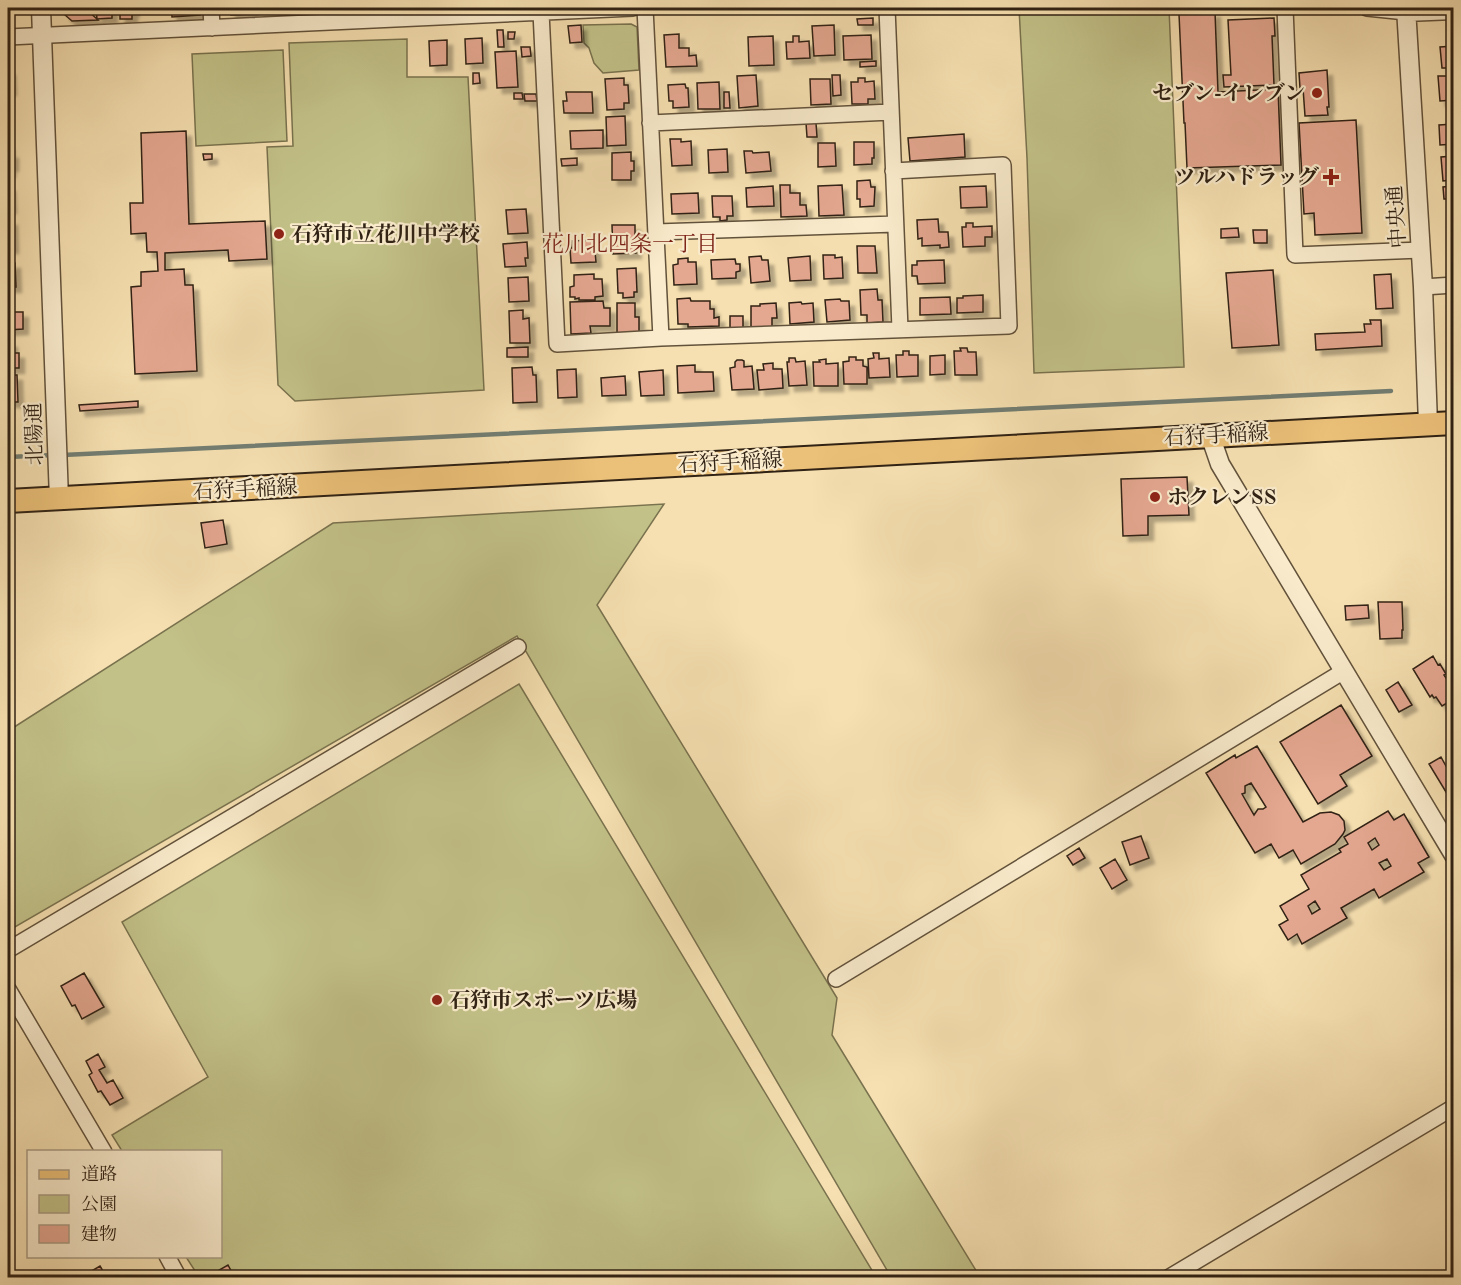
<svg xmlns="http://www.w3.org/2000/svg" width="1461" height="1285" font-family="'Old Standard TT','Noto Serif JP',serif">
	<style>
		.green { fill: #c2c188; stroke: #79724e; stroke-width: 1.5 }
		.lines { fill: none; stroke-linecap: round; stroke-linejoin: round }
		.stream { stroke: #727e73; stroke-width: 4.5 }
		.building { fill: #e4a790; stroke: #302214; stroke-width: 1.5; fill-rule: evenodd; filter: url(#shadow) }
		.minor-casing { stroke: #62523b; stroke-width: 18 }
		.tertiary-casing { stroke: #62523b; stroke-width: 21 }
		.primary-casing { stroke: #302214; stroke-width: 26 }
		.minor { stroke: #f9ebcc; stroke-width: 15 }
		.tertiary { stroke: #f9ebcc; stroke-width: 18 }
		.primary { stroke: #ebc078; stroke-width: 22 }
		.poi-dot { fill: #8f2418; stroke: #f9ebcc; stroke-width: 2 }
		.labels { text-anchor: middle; stroke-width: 4.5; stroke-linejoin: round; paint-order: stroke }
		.poi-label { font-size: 21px; font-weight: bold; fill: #302214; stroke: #f9ebcc; text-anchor: start }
		.street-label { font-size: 21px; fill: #302214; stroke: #f9ebcc }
		.neighbourhood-label { font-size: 22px; fill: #7a1f14; stroke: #f9ebcc }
	</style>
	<defs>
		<filter id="shadow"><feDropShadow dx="5.5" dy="5.5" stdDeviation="1.5" flood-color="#0004"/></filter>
	</defs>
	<rect width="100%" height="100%" fill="#f6e0b1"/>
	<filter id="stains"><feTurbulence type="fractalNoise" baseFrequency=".00333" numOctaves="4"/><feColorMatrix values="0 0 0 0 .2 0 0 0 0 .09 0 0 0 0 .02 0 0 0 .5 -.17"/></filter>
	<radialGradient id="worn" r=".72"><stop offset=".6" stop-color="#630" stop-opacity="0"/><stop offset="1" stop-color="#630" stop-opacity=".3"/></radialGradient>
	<path class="green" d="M1019 8H1169L1184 367 1034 373 1027 158Z
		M631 24 637 27 639 70 603 73 594 63 589 48 584 43 583 25Z
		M407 39V77H468L484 390 295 401 278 385 267 147 293 146 289 43Z
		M283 50 287 141 196 146 192 54Z
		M664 504 597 605 837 998 832 1035 980 1277H891L517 636 8 931V731L333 523Z
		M519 684 876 1277H199L186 1257 220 1256V1152L122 1151 112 1135 208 1077 122 922Z"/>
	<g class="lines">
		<path class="stream" d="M63 455 1391 391
			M8 457 54 455"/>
	</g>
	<path class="building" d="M65 8H85L98 20 72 21 65 15Z
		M96 8H112V18L97 19Z
		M116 8H134V11H132V19H120V11H117Z
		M171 8H200V15L172 17Z
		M230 8H252L253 14 231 15Z
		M272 8H290V9L272 10Z
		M1215 12 1218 92 1278 89 1281 165 1187 168 1185 123H1184L1179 14Z
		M873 18V25H858L857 19Z
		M1274 18 1275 36H1272L1274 85 1224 87 1223 75H1231L1228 20Z
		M581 25 582 42 570 43 568 26Z
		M834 25 835 55 814 56 812 26Z
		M497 30H503L504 47H498Z
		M508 32H515L514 39H508Z
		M679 34V48H689V56L696 55 697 66 666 67 664 35Z
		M871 35 872 59 844 60 843 36Z
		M773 36 774 65 749 66 748 37Z
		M793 36H799V42L809 41 810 58 787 59 786 42H793Z
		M482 38 483 63 466 64 465 39Z
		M447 40V65L430 66 429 41Z
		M1454 46V68H1442L1440 47Z
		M521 47H530L531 56 522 57Z
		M516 51 518 87 497 88 495 52Z
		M876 61V66L860 67V62Z
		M8 70H10L11 90H8Z
		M1327 70 1329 107H1327L1328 115 1305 116 1303 88H1300L1299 73Z
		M473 73H479L480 83 473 84Z
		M756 75 758 106 739 108 737 76Z
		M832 75H840L841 95 833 96Z
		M1438 76H1454V100L1440 101Z
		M624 78V85H628L629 103H624V109L607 110 605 79Z
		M858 78H865V82L874 81 875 99H868V104H852L851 82H858Z
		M810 79H830L831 104 811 105Z
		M719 82 720 109H698L697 83Z
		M685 84 686 88H688L689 107 673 108V101H669L668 85Z
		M566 92H592L593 113H564L563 101H567Z
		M724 92H729L730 108H724Z
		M514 93H522L523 99H514Z
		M524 94H536L537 101H525Z
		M625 116 626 145 607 146 606 117Z
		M1356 120 1362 233 1315 235 1314 213 1304 214 1299 123Z
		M806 123H816L817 137H807Z
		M1454 124V144L1440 145 1439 125Z
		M603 130V148L571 149 570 131Z
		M186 131 189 224 265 221 267 259 229 261 228 250 165 253V270L184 269 185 285H193L197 371 135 374 131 287 141 286V272L158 271 157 252H147L146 233 131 234 130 203H143L141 133Z
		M964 134 965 157 910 161 908 138Z
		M670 139H681V142L691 141 692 165 672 166Z
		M854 142H874V158H872V164L854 165Z
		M818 143H835L836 166 818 167Z
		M8 145H9V153H13V166H10V172H8Z
		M727 149 728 172 709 173 708 150Z
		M744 151H752L753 153 769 152 771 171 746 173Z
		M631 152V161H634V171H631V180H612V153Z
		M203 154H212V159L204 160Z
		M1454 156V183L1453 180 1443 181 1441 157Z
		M577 158V165L562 166 561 159Z
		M870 180 871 187H875L874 206 860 207V199H857V181Z
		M780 185H790V193H800V205H806L807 216 781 217Z
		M842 185 844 215 819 216 818 186Z
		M8 186H10L11 208H8Z
		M773 186 774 206 747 207 746 188Z
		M986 186 987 207 961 208 960 187Z
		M1453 186 1454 199H1444L1443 187Z
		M698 193 699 213 672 214 671 194Z
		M712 196H732L733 216H727V220L720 221V217H713Z
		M526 209 528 233 508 234 506 210Z
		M938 219 939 232H948L949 247 940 248V245L922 246V238L918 239 917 220Z
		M8 220H12L13 248H8Z
		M966 223H973V227L992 226V237H985V246L963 247 962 227H966Z
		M612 225H635V235H641V245L635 246 636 253 613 254Z
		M1238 228 1239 237 1221 238V229Z
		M1253 230H1267V243H1254Z
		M1447 239H1454V271H1449Z
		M594 240 596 262 571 263 570 248H572V241Z
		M527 242 528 258H525L526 266 505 267 503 244Z
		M857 246H875L877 273H858Z
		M823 255H835V258L842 257 843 278 824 279Z
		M761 256 762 260H768L770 281 751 283 749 257Z
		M810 256 811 280 790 281 788 258Z
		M688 258V262H696L697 284 674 285 673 265 678 264V259Z
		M735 259 736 264H740V271L736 272V278L712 279 711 260Z
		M944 260 945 283 918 284 917 276H912V265H917V261Z
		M8 263H15L16 287H8Z
		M636 268 637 292H634V297L623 298V293H618L617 269Z
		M1273 270 1279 345 1232 348 1226 273Z
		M594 274V279H602L603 296 595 297V300H579V298L575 299V297H570V287L574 286V275Z
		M1391 274 1393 308 1376 309 1374 275Z
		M528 277 529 301 509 302 508 278Z
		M877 289 878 300H882L883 322 867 323V315H861L860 290Z
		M983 295V312L957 313V298H963V296Z
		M950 297 951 314 920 315V298Z
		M690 298 691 301H710V309H714V318L719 317V326L688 327V324H678L677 299Z
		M840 299 841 301H849L850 320 827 322 825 300Z
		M603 301 604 308H610V326H590L591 333 571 334 570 302Z
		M801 302 802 304 813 303 814 322 790 324 789 303Z
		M617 303H635V317H639V333H617Z
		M776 303 777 318H772V327L751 328V306H760V304Z
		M1453 307H1454V340H1450L1449 316H1453Z
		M523 310V319L529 318 530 343H510L509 311Z
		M8 312H23V329L8 330Z
		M730 316H743V329H730Z
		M1370 320H1381L1382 346 1316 350 1315 334 1365 332 1364 324H1371Z
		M8 342H12V353H19V368H8Z
		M528 347V357H507V348Z
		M960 348H967L968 352H976L977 375H955L954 351H961Z
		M903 351H909V355H918V376L897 377 896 355H903Z
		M873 353H879V359L889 358 890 377 869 378 868 359 874 358Z
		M945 355V374L930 375V356Z
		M849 357H856V360H863V366L867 367V384H844L843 362 849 361Z
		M789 358H795L796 362 805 361 807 385 789 386 787 362H789Z
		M826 359V364L838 363V386H814L813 362H820L819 360Z
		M737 360H742L744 361V367L752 366 754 389 732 390 730 368 735 367V362Z
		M773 363V369H782L783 388 759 390 757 370H764L763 364Z
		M695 365V372H713L714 391 678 393 677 366Z
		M532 367 533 375H536L537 402 513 403 512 368Z
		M576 369 577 397 558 398 557 370Z
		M663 370 664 395 641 396 639 372Z
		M8 375H17L18 402H8Z
		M625 376 626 395 602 396 601 378Z
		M138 401V407L80 411 79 405Z
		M1187 477 1189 515 1148 516V535L1123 536 1121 479Z
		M223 520 227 544 205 548 201 523Z
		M1378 602H1402L1403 630H1402V638L1380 639Z
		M1368 605 1369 618 1346 620 1345 606Z
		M1433 656 1438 665 1440 664 1446 674 1444 675 1450 684 1447 686 1454 696V699L1442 706 1436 697 1434 698 1432 695 1430 697 1413 669Z
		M1398 682 1412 705 1399 712 1386 690Z
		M1341 705 1372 756 1340 775 1347 786 1318 804 1280 742Z
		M1257 746 1303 822 1320 813 1331 812 1339 815 1344 821 1345 830 1343 834 1335 844 1301 864 1293 850 1279 858 1271 844 1255 853 1206 773 1235 755 1236 758ZM1251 783 1266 807 1263 809H1258L1254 815 1242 794 1245 793V786Z
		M1441 757 1453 779 1450 781 1454 788 1446 792 1429 764Z
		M1388 811 1394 820 1404 814 1429 857 1418 863 1424 872 1379 898 1374 889 1341 908 1347 918 1302 944 1297 934 1288 940 1279 925 1288 920 1280 906 1309 889 1301 875 1341 852 1339 849 1348 844 1344 837ZM1375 838 1379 845 1372 850 1368 843ZM1387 859 1391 866 1384 870 1379 863ZM1315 901 1320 909 1312 914 1308 906Z
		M1141 836 1149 858 1130 865 1122 842Z
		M1079 848 1085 858 1073 865 1067 856Z
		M1115 859 1127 880 1112 889 1100 868Z
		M84 973 104 1007 82 1019 75 1005 72 1006 61 986Z
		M98 1054 105 1067 99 1070 107 1083 113 1080 123 1098 110 1105 101 1091 98 1092 89 1075 92 1073 86 1061Z
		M228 1265 235 1278H217L214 1273Z
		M100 1266 107 1278H69L80 1271 83 1276Z"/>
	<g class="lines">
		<defs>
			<path id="minor" d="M211 8 212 28
				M645 8 661 338
				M887 8 900 329
				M1285 8 1295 255 1421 250
				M1367 8 1406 12
				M541 12 557 344 661 338 1009 326 1003 165 893 171
				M8 37 633 8
				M650 123 891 112
				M656 232 895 224
				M1423 287 1454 285
				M8 950 518 647
				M836 979 1344 671
				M8 989 104 1152
				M167 1256 179 1278
				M1168 1278 1454 1107"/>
			<path id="tertiary" d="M41 8 59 499
				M1406 8 1423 287 1428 424
				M1406 12 1454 10
				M1210 435 1220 464 1454 855"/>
			<path id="primary" d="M8 501 1454 423"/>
		</defs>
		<use href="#minor" class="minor-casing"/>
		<use href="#tertiary" class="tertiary-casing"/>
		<use href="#primary" class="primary-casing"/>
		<use href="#minor" class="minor"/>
		<use href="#tertiary" class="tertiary"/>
		<use href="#primary" class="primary"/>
	</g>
	<g class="poi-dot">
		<circle cx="1317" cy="93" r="6"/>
		<path d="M1328 168h6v6h6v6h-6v6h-6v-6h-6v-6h6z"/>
		<circle cx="279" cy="234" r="6"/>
		<circle cx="1155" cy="497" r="6"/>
		<circle cx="437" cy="1000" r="6"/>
	</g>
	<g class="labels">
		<g class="poi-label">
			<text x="1305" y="100" text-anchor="end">セブン-イレブン</text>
			<text x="1319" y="184" text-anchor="end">ツルハドラッグ</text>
			<text x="291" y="241">石狩市立花川中学校</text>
			<text x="1167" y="504">ホクレンSS</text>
			<text x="449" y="1007">石狩市スポーツ広場</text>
		</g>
		<g class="street-label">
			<text transform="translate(1396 217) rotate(-94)" y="7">中央通</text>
			<text transform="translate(34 434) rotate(-92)" y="7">北陽通</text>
			<text transform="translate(1216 435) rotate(-3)" y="7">石狩手稲線</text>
			<text transform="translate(730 462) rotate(-3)" y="7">石狩手稲線</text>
			<text transform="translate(245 489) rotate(-3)" y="7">石狩手稲線</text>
		</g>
		<g class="neighbourhood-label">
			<text x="630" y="251">花川北四条一丁目</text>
		</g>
	</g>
	<rect width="1461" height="1285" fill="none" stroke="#f6e0b1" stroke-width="30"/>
	<rect x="9" y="9" width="1443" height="1267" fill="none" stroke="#302214" stroke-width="3"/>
	<rect x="15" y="15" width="1431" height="1255" fill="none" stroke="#302214" stroke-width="1.5"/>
	<rect x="27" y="1150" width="195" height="108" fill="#f9ebcc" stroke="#a99b82" stroke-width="1.5"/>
	<rect x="39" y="1170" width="30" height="9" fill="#ebc078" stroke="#a99b82" stroke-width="1.5"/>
	<text x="81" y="1180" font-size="18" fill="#302214">道路</text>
	<rect x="39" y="1195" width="30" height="18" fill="#c2c188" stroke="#a99b82" stroke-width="1.5"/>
	<text x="81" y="1210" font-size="18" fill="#302214">公園</text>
	<rect x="39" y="1225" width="30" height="18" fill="#e4a790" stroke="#a99b82" stroke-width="1.5"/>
	<text x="81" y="1240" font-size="18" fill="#302214">建物</text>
	<rect width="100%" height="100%" filter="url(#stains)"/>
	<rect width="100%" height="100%" fill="url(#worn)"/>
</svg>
